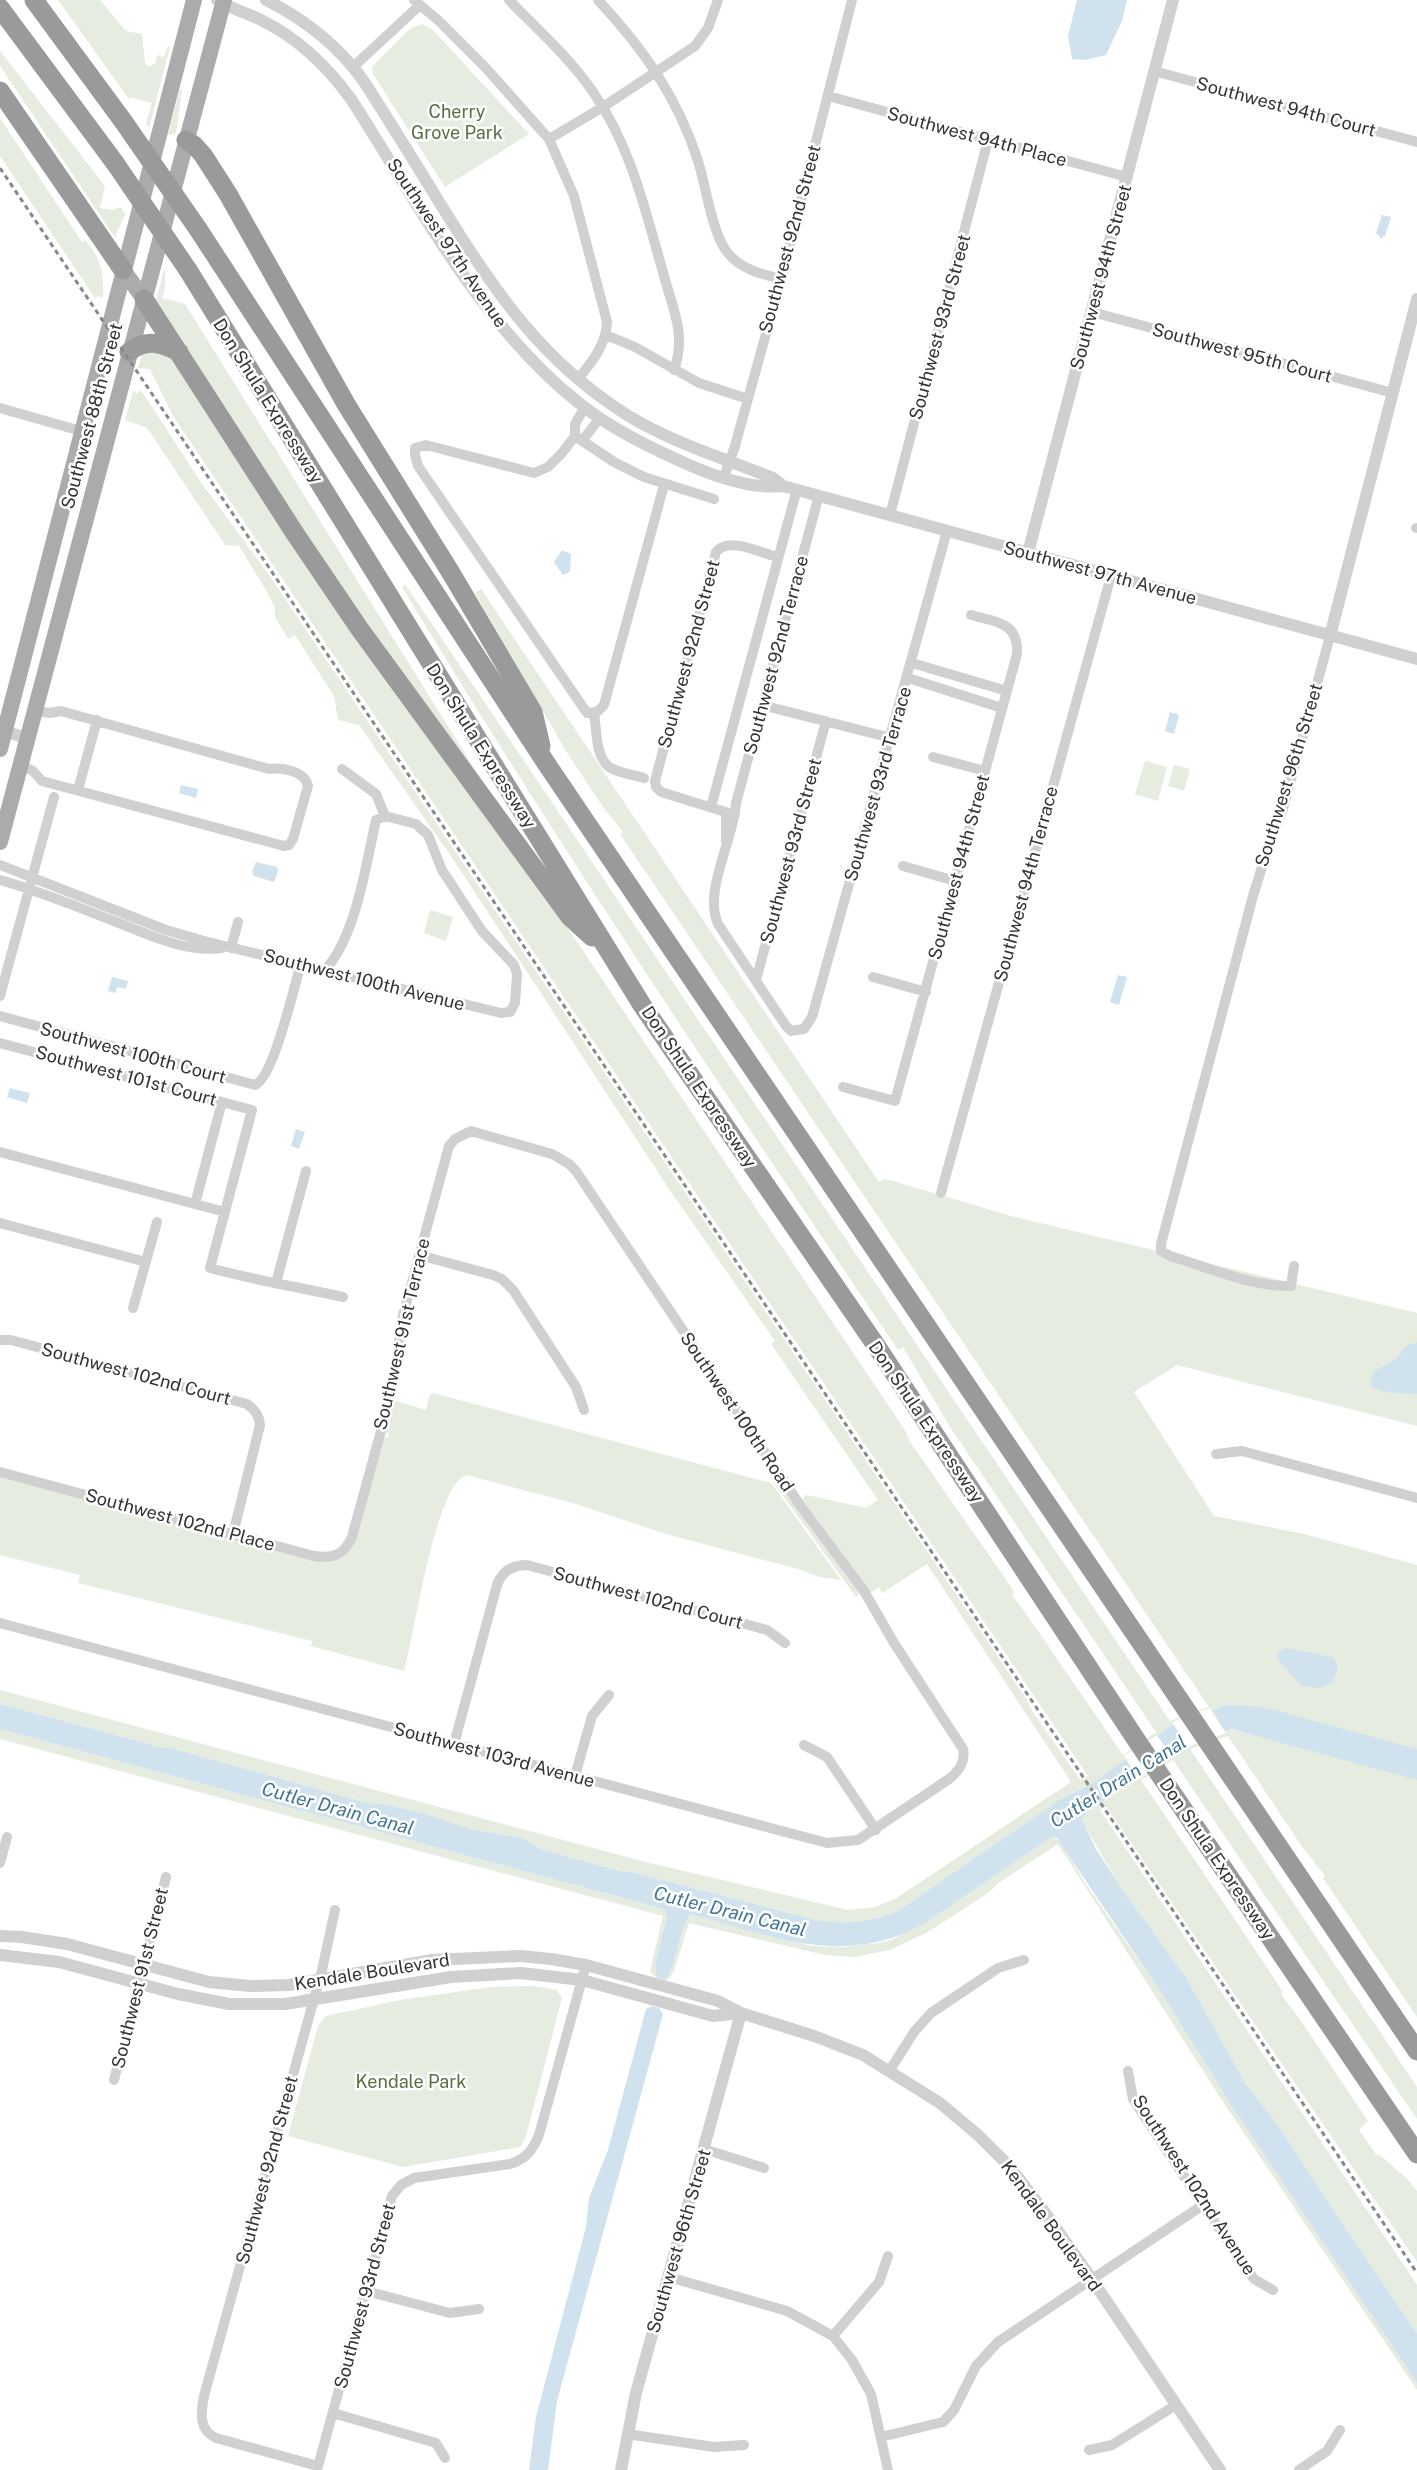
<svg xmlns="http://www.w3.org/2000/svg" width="1417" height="2470" font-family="'Public Sans',sans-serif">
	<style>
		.green { fill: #e6ecdf }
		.water { fill: #cfe2ee }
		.pier { fill: #fff }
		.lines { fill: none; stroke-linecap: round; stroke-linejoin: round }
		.minor { stroke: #d0d0d0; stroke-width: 10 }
		.tertiary { stroke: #d0d0d0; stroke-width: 12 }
		.primary { stroke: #ababab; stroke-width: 16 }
		.motorway { stroke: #9a9a9a; stroke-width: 19 }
		.rail { stroke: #888; stroke-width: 3; stroke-dasharray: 5 4; stroke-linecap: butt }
		.motorway-bridge { stroke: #9a9a9a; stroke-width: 19 }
		.labels { text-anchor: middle; stroke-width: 5; stroke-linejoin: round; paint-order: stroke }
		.street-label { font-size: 18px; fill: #333; stroke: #fff }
		.park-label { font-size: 18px; fill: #56703f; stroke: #fff }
		.water-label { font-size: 19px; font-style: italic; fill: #3f7597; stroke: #fff }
	</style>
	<rect width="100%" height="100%" fill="#fff"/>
	<path class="green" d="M58 0H100L126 31 142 34 145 63 149 67 156 62 157 55 164 57 168 46 170 47 149 128 146 124 152 103 130 97 129 99Z
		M422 24 433 30 529 134 445 187 373 74 372 67 411 28Z
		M0 51 105 186 100 208 112 210 121 207 125 215 116 234V239L0 66Z
		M180 89 182 90 176 133 171 135 168 134Z
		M0 118 82 242 85 240C102 260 104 273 103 298L97 296 95 298 0 156Z
		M165 267V289L162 298 185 304 502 813 431 723 154 307Z
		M143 351 167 352 528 869 905 1430 910 1442 1005 1578 1014 1592 1012 1595 1027 1615 1123 1755 1156 1732 950 1427 903 1347 898 1350C728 1098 559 847 402 587L405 584 1170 1721 1209 1707 620 834 623 832 603 807 566 751 475 593 481 589 879 1182 884 1179 893 1181 1011 1216 1417 1313V1426L1177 1365 1134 1392 1214 1516 1304 1534 1417 1565V2017L1323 1878 1325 1876 1301 1845 1228 1736 1190 1749 1417 2087V2119L1173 1760 1141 1780 1270 1972 1282 1991V1996L1299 2018 1368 2121 1359 2130 1375 2153 1374 2154 1380 2155 1408 2180 1417 2191V2262L1106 1806 1100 1810 1417 2285V2333L1338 2217 1280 2128 1244 2081 1187 1979 1120 1886 1083 1823 1082 1817 1086 1813 1189 1743 1228 1729 1250 1734 1226 1705 1173 1724 1093 1783 1059 1800 898 1911C869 1923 842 1925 812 1919L632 1872 619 1871 540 1849 523 1838 469 1829 425 1814 380 1803 374 1805 171 1748 160 1747 0 1704V1690L642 1861 848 1910 875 1907 895 1899 1071 1782 927 1564 882 1593 879 1587 870 1593 802 1499 807 1495 866 1508 878 1500 771 1344 775 1341 669 1189 455 862 359 725 338 720 334 696 295 635 288 639 275 617V607L263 585 239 546 225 545 147 428 125 420 133 391 137 394 141 390 202 484 269 575 964 1606 1027 1700 1032 1711 1081 1781 1088 1776 173 416 150 369 138 368Z
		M1145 761 1167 767 1158 801 1135 794Z
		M1174 765 1190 769 1184 791 1168 786Z
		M430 910 453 917 446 941 424 933Z
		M433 1393 771 1483 841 1580 819 1577 798 1569 666 1534 576 1504 467 1475C435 1482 414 1638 404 1671L311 1646 312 1641 78 1583 80 1575 0 1555V1477L317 1561C338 1564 348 1557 357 1538L383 1437 388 1438 389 1434 385 1432 393 1400 426 1410 429 1396Z
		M779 1481 860 1594 856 1597 773 1482Z
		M0 1729 664 1909C673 1921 653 1959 657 1978L650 1971 663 1916 0 1739Z
		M1052 1837 1061 1842 1083 1880 1162 1994 1233 2108 1417 2383V2390L1221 2099 1058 1844 1000 1882 987 1894 926 1933 890 1950 854 1957 825 1955 689 1923 674 1971 670 1978 666 1980C678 1962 679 1926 691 1914L812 1946 844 1947 879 1943 893 1939 925 1923Z
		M533 1986 557 1990 562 1998 526 2136 520 2147 403 2167 288 2136 318 2026 326 2016 400 2000 491 1987Z"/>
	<path class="water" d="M1077 0H1127L1122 21 1106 55 1085 60 1072 59 1068 36Z
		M1382 215 1391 217 1385 236H1383L1382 239 1376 233Z
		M562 550 571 554 570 572 563 575 554 562Z
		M1170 712 1179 715 1174 734 1165 731Z
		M181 785 198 789 196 798 179 793Z
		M256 862 277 867 278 871 274 882 254 876 252 872Z
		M1118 975 1127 977 1119 1005 1110 1002Z
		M112 977 128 981 126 989 117 987 116 993 108 991Z
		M10 1088 30 1093 27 1103 7 1097Z
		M296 1129 305 1132 299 1149 291 1146Z
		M1417 1342V1394C1402 1393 1382 1395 1370 1385L1373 1372 1396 1359 1405 1347Z
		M1286 1648 1332 1657 1338 1664C1337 1669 1337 1675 1334 1679 1327 1690 1307 1690 1298 1682 1291 1675 1284 1666 1277 1658V1653Z
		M0 1704 160 1747 171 1748 374 1805 380 1803 425 1814 470 1829 523 1838 540 1849 619 1871 632 1872 812 1919C842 1925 869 1923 898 1911L1059 1800 1093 1783 1173 1724 1226 1705 1254 1706 1275 1710 1417 1749V1780L1231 1729 1189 1743 1175 1751 1086 1813 1082 1820 1096 1849 1120 1886 1187 1979 1244 2081 1280 2128 1338 2217 1417 2333V2383L1233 2108 1162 1994 1057 1838 1052 1837 925 1923C845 1969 772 1936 691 1914 679 1926 678 1962 666 1980L657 1978 655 1965 667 1917 664 1909 0 1729Z
		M652 2006 659 2008 663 2014 557 2401 548 2470H529L536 2417 586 2227 589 2198 608 2150 646 2009Z"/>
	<path class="pier" d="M1210 1708 1226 1733 1188 1747 1172 1722Z
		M1157 1735 1172 1758 1139 1779 1124 1756Z"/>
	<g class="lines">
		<path class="minor" d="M414 0 439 21 485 67 549 139 574 196 607 322C606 345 592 362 578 379
			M509 0C538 30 570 58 593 92 631 146 645 210 663 272 672 308 687 333 674 370
			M598 0C643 48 678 98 698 161 706 186 712 233 727 252 740 269 761 274 781 279
			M353 67 420 5
			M1154 71 1417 142
			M828 96 1127 177
			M549 139 603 107 695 46 708 28 718 0
			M1092 312 1393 393
			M606 335 635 347 699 383 748 399
			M585 407 575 424V436L562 453 548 467 534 473 426 445 415 448V455L418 466 587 713 597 712 604 705 664 485
			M0 408 81 431
			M575 436 614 462 644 477 714 499
			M582 441 600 418
			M724 477 735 446 781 279 852 0
			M819 495 736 803C734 839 703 891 718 924L786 1026 791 1031 804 1029 812 1017 947 531
			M890 515 988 140
			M1416 528H1417
			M912 663 1007 691
			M908 678 1002 708
			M762 705 891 738
			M594 714C597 729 595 756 609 767 618 773 634 775 644 778
			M933 757 985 771
			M20 765 33 771 42 781 284 846 289 845 293 839 308 786C305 771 282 767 269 769L61 711 50 713 34 711
			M342 769 376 794 385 816
			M78 790 97 720
			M711 807 797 489
			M726 812V841
			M735 815 661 792 656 787 655 781 716 552C728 536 761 553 777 557
			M0 865 166 930 204 941 501 1013 510 1012 515 1003 517 974 514 965 482 931 442 870 428 835 416 824 385 816 376 820C366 864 356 937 325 970
			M903 866 955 881
			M0 880C41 891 79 908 119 923 152 936 186 953 222 948
			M231 948 238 922
			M873 977 926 992
			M756 980 826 721
			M0 996 54 797
			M0 1016 255 1085C274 1077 294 986 301 964
			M0 1043 252 1110 210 1268C254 1280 298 1287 343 1297
			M843 1087 895 1101 1017 654C1019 622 996 622 971 615
			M0 1152 225 1212
			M941 1193 1111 576
			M195 1204 222 1102
			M0 1223 146 1262
			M419 1255 493 1275 502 1279 513 1290 576 1387 584 1410
			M1294 1266 1291 1286C1251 1287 1208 1267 1170 1256L1161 1251V1244L1253 896 1266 854 1283 809 1330 636
			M276 1283 306 1171
			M133 1308 157 1222
			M0 1340H11L247 1404C255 1410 259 1415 260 1425L233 1534
			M1216 1454 1242 1451 1417 1498
			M0 1472 314 1556C333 1559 344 1555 352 1537L393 1387 402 1319 449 1146 455 1139 471 1131 552 1154 569 1164 576 1171 800 1505 864 1591 894 1643 963 1749C966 1762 959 1771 949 1779L858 1840 827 1843 0 1623
			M454 1744 497 1585C502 1571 512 1565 527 1565L767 1630 785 1643
			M804 1745 827 1757 876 1830
			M575 1776 592 1716 609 1695
			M0 1863 7 1837
			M890 2070 914 2032 931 2013 998 1968 1024 1960
			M1128 2071 1133 2099 1203 2205 1254 2279 1273 2290
			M114 2080 166 1877
			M704 2149 764 2168
			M669 2277 787 2311 833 2336 852 2360 871 2394 888 2470
			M366 2291 450 2313 479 2309
			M833 2336 879 2282 888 2256
			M333 2413 436 2443 445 2458
			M627 2434 714 2447 744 2445
			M881 2437 943 2422 954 2410 976 2366 998 2342 1203 2205
			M1089 2450 1112 2445 1176 2405
			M318 2466 216 2438C198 2429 201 2413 204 2396L322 1970 335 1910
			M317 2470 392 2196 401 2185 414 2178 510 2164C526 2159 533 2150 539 2135L586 1965
			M1299 2470 1327 2451 1340 2430"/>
		<path class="tertiary" d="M217 0C231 9 248 13 263 21 299 39 327 66 351 99 418 203 481 326 579 403 609 427 643 444 678 460 708 474 749 490 783 486
			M266 0C306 20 339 46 365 83 391 124 416 164 441 205 494 290 540 360 627 415 673 443 723 458 773 478L783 486 1417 659
			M1028 553 1173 0
			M1330 636 1417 299
			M0 730 27 738
			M0 1936 22 1937 67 1944 209 1982 250 1986 289 1985 432 1960 520 1956 551 1959 586 1965 718 2001 741 2013 814 2036 863 2055 940 2103 978 2135 1010 2167 1043 2210 1091 2278 1220 2470
			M0 1955 59 1962 178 1994 229 2004H285L451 1977 521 1973 582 1980 713 2016 741 2013
			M621 2470 636 2393 741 2013"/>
		<path class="primary" d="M123 270 144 299
			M0 749 194 0
			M0 842 224 0"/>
		<path class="motorway" d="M34 0 123 121
			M0 8 115 163
			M0 91 123 270
			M186 140 194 145 203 155 228 194 346 404 451 573 533 712 541 746
			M198 229 544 760 1417 2051
			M188 270 642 1005 875 1344 1139 1744 1417 2154
			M144 299 296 535 359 628 570 917 592 937
			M129 352C146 338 161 343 179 352"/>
		<path class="rail" d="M0 168 1417 2273"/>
		<path class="motorway-bridge" d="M123 121 198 229
			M115 163 188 270"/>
	</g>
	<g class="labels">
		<g class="street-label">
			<text transform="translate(1286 107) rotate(15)" y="6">Southwest 94th Court</text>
			<text transform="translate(977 137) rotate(15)" y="6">Southwest 94th Place</text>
			<text transform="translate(790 239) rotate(-75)" y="6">Southwest 92nd Street</text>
			<text transform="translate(447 243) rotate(56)" y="6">Southwest 97th Avenue</text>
			<text transform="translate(1101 277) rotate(-75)" y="6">Southwest 94th Street</text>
			<text transform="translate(940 327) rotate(-75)" y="6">Southwest 93rd Street</text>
			<text transform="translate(1242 353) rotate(15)" y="6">Southwest 95th Court</text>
			<text transform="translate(268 401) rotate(58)" y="6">Don Shula Expressway</text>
			<text transform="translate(92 416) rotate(-75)" y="6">Southwest 88th Street</text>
			<text transform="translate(1100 573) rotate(15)" y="6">Southwest 97th Avenue</text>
			<text transform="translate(689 654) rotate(-75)" y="6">Southwest 92nd Street</text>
			<text transform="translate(776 655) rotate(-75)" y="6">Southwest 92nd Terrace</text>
			<text transform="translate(481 746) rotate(58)" y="6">Don Shula Expressway</text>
			<text transform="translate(1289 775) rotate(-73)" y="6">Southwest 96th Street</text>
			<text transform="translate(878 784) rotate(-74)" y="6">Southwest 93rd Terrace</text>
			<text transform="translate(791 851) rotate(-75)" y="6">Southwest 93rd Street</text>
			<text transform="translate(959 867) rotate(-75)" y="6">Southwest 94th Street</text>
			<text transform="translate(1026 884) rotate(-75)" y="6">Southwest 94th Terrace</text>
			<text transform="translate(364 980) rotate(14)" y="6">Southwest 100th Avenue</text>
			<text transform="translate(133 1053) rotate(15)" y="6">Southwest 100th Court</text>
			<text transform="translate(126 1076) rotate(15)" y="6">Southwest 101st Court</text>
			<text transform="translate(699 1087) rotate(56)" y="6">Don Shula Expressway</text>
			<text transform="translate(402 1334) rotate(-77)" y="6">Southwest 91st Terrace</text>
			<text transform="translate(136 1374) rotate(15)" y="6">Southwest 102nd Court</text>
			<text transform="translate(737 1412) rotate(56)" y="6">Southwest 100th Road</text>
			<text transform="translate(926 1422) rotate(56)" y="6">Don Shula Expressway</text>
			<text transform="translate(180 1520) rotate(15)" y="6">Southwest 102nd Place</text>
			<text transform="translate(648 1598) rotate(15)" y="6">Southwest 102nd Court</text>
			<text transform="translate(494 1755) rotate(15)" y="6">Southwest 103rd Avenue</text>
			<text transform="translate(1217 1859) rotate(56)" y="6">Don Shula Expressway</text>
			<text transform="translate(372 1972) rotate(-9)" y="6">Kendale Boulevard</text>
			<text transform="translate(140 1978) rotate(-76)" y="6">Southwest 91st Street</text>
			<text transform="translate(267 2170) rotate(-75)" y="6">Southwest 92nd Street</text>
			<text transform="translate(1194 2185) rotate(57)" y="6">Southwest 102nd Avenue</text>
			<text transform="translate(1051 2226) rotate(54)" y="6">Kendale Boulevard</text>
			<text transform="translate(679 2241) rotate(-74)" y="6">Southwest 96th Street</text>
			<text transform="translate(365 2296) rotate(-75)" y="6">Southwest 93rd Street</text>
		</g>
		<g class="park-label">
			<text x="457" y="118">Cherry<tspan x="457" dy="21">Grove Park</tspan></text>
			<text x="411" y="2088">Kendale Park</text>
		</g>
		<g class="water-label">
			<text transform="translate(1118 1781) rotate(-32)" y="7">Cutler Drain Canal</text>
			<text transform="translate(338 1808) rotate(15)" y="7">Cutler Drain Canal</text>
			<text transform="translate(730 1911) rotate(14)" y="7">Cutler Drain Canal</text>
		</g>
	</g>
</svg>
